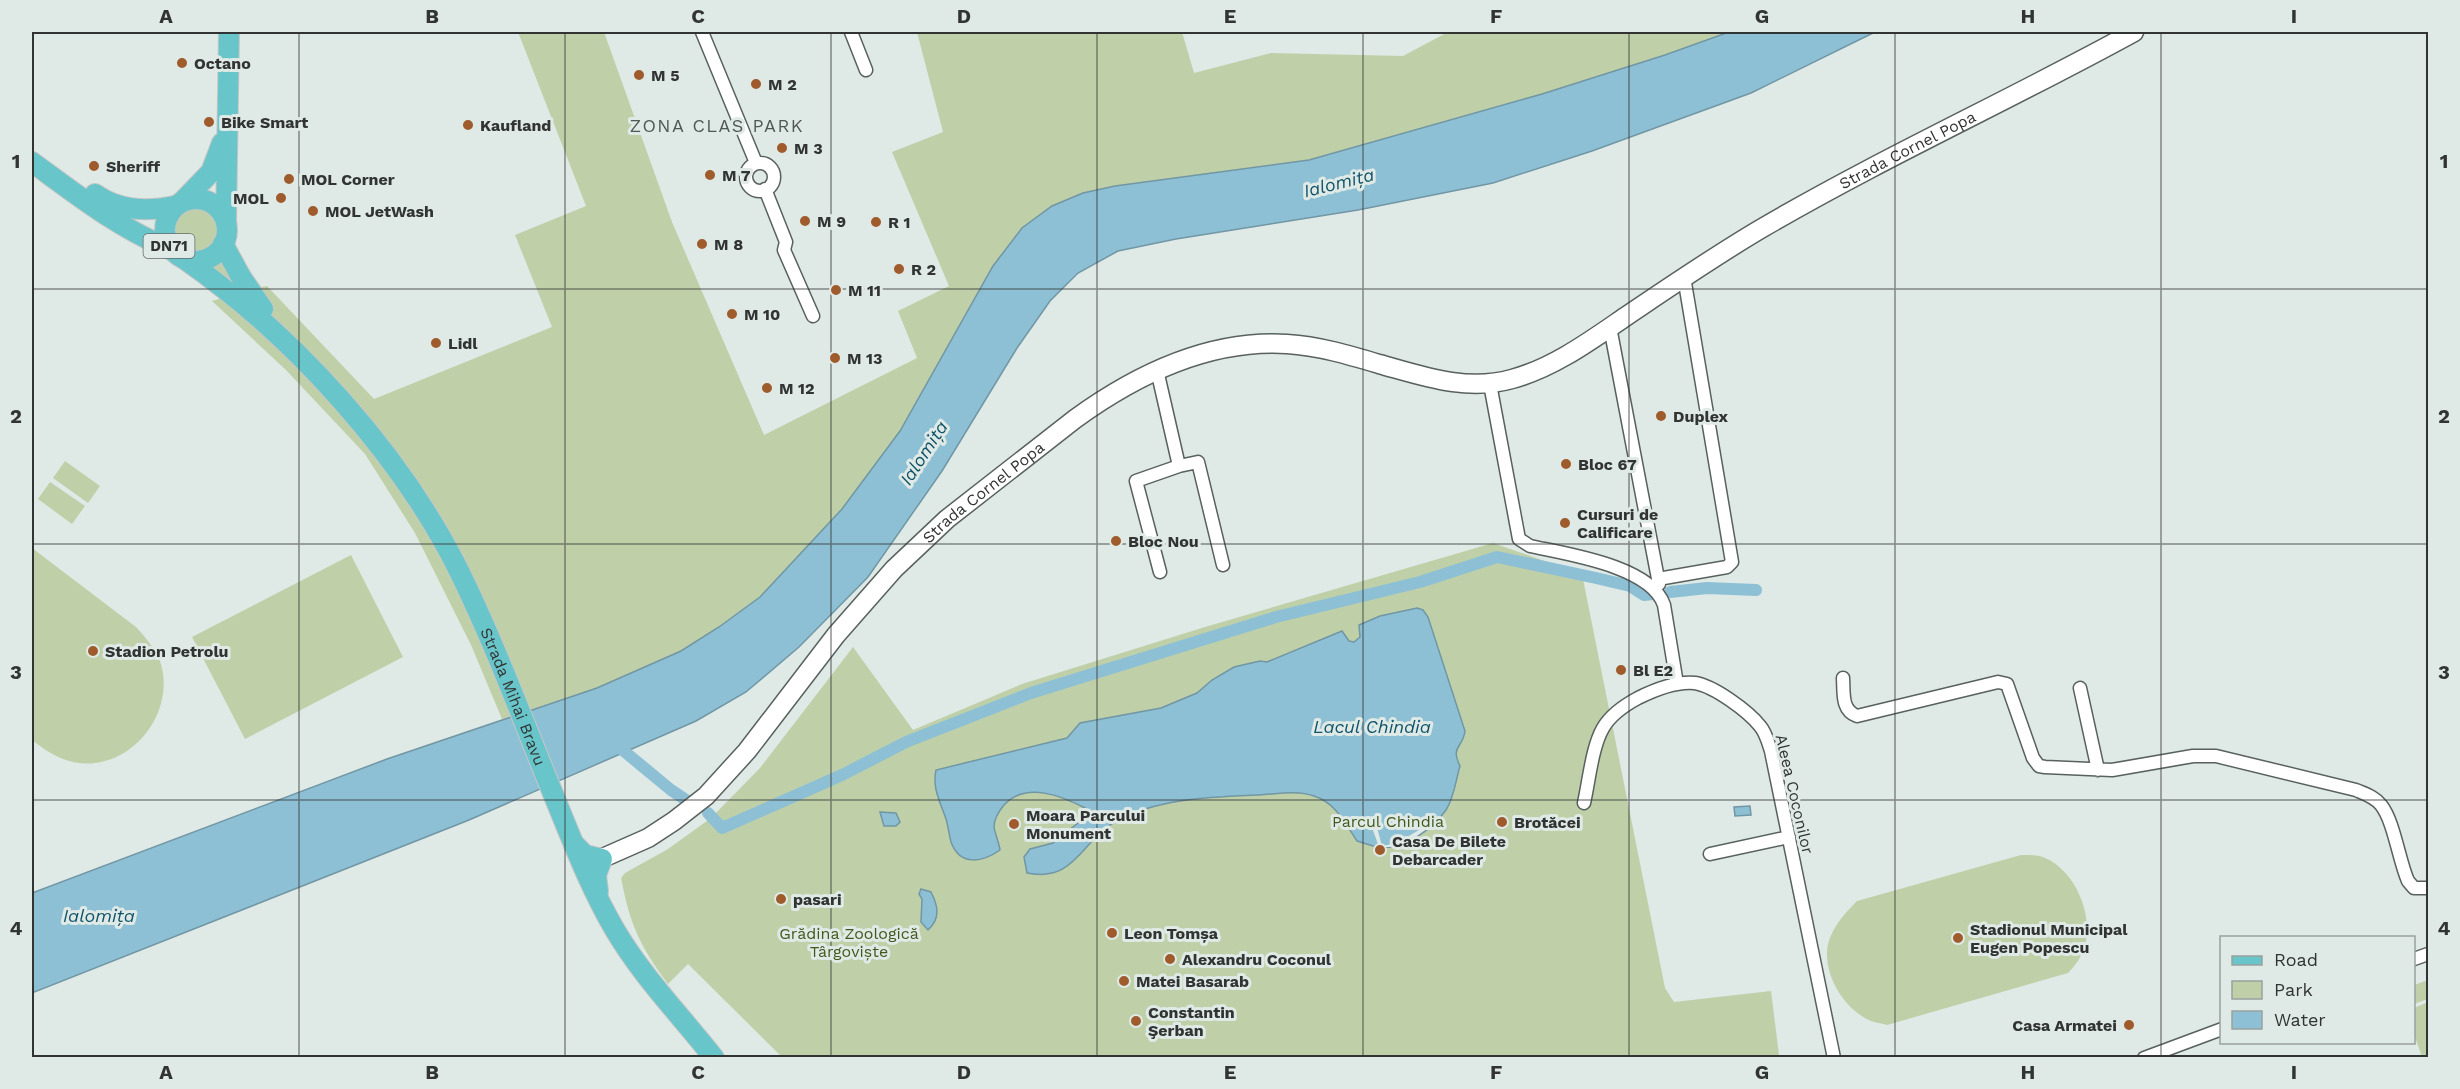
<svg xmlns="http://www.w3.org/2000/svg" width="2460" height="1089" font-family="'Work Sans',sans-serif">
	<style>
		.green { fill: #bfd0a8 }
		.water { fill: #8dc0d5; stroke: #7196a4; stroke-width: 1.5 }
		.pier { fill: #dfe9e6 }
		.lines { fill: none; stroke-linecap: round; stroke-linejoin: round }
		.canal { stroke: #8dc0d5; stroke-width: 12 }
		.street-casing { stroke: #58615e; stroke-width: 15 }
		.secondary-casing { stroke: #58615e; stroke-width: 21 }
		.primary-casing { stroke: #c5c6c6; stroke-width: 22 }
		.street { stroke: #fff; stroke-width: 12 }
		.secondary { stroke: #fff; stroke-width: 18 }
		.primary { stroke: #68c5c9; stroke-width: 20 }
		.grid { fill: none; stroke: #313433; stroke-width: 1.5; stroke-opacity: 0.55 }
		.poi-dot { fill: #9f5b2b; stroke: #dfe9e6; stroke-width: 2 }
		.labels { text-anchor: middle; stroke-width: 6; stroke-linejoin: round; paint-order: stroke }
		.shield { fill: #dfe9e6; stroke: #656a69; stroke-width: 1.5 }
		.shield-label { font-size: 15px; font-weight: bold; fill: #313433 }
		.poi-label { font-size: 16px; font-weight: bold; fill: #313433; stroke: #dfe9e6; text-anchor: start }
		.street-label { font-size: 16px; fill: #313433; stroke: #dfe9e6 }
		.park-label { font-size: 16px; fill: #42591b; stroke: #dfe9e6 }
		.neighbourhood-label { font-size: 18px; letter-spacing: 1.5px; fill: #4f5855; stroke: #dfe9e6 }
		.water-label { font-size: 18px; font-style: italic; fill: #0e5369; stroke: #dfe9e6 }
		.neatline { fill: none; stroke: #313433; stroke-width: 2 }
		.grid-label { font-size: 20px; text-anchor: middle; font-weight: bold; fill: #313433 }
	</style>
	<rect width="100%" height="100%" fill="#dfe9e6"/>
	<path class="green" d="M518 32H604L672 222 764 435 917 358 898 311 949 286 892 152 943 132 917 32H1182L1194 73 1271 53 1403 56 1448 32H1729L1665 55 1542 94 1309 160 1115 186 1022 228 993 266 900 431 842 509 760 597 719 627 681 651 597 688 502 719 471 645 415 533 365 454 286 370 212 301 236 294 208 269 223 261 246 291 267 286 374 399 552 327 515 235 586 206Z
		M173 230a23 23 0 1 1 46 0a23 23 0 1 1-46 0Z
		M65 461 100 486 88 503 53 478Z
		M50 482 85 506 72 524 38 499Z
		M1493 543 1582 574 1665 988 1674 1002 1771 991 1779 1055 1786 1057H782L688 964 668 984C640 946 630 925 621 878L625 873 668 849 711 818 760 768 853 647 913 730 1022 684 1205 627Z
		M32 548 136 627C145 637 155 648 160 661 179 718 121 781 63 759 52 755 41 747 32 740Z
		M351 555 403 657 245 739 192 637Z
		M2021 855C2027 855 2034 855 2040 856 2073 866 2094 913 2085 945 2082 956 2076 965 2068 973L1887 1025C1881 1023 1874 1023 1869 1020 1845 1009 1826 979 1827 952 1828 932 1843 915 1857 901Z
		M2428 980V999L2414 1004V985Z
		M2428 1002V1057H2422L2414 1034V1008Z"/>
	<path class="water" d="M1729 32H1875L1751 93 1592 151 1493 183 1358 210 1176 239 1118 251 1078 273 1050 301 1017 348 942 471 868 577 799 647 746 692 696 721 469 820 32 993V893L387 759 597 688 681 651 719 627 760 597 842 509 900 431 993 266 1022 228 1052 206 1083 193 1115 186 1309 160 1542 94 1665 55Z
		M1417 608 1423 610 1428 617 1465 731C1463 748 1450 746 1460 766 1456 779 1454 798 1446 810 1433 829 1403 850 1379 847 1372 846 1364 843 1357 841 1345 823 1336 803 1314 796 1297 790 1277 794 1259 795 1211 797 1159 798 1116 821 1081 841 1075 883 1027 873L1024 857 1030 849 1053 843 1089 814 1087 809C1062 796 1026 781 1004 805 999 811 994 819 994 827 995 834 999 842 1000 850 983 862 960 867 951 842 949 834 948 826 946 819 940 802 932 787 936 770L1067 738 1080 723 1161 708 1197 693 1212 680 1234 667 1260 661 1267 662 1342 631 1349 641 1354 642 1360 637 1359 625 1380 616Z
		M1750 806 1751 815 1735 816 1734 807Z
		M880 812 896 813 900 822 896 826H884Z
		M921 889 931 892C938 906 941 918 928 930L921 922 922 899 919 894Z"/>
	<path class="pier" d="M1375 820 1382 846 1397 843 1424 827 1431 826 1411 840 1390 847H1379L1370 822Z"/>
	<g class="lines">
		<path class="canal" d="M1670 592 1707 588 1756 590
			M613 742 671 790 689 802
			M708 813 722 828 842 775 906 742 1031 693 1276 617 1420 582 1497 557 1596 578 1630 586 1644 595 1652 594"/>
		<defs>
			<path id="street" d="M702 32 756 163
				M851 32 866 70
				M746 177a14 14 0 1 1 28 0a14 14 0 1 1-28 0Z
				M765 189 786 242 784 250 813 316
				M1610 327 1659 584
				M1157 370 1179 466 1136 481 1160 572
				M1490 384 1519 539 1530 546C1566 554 1651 566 1664 605L1677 684
				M1179 466 1198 462 1223 565
				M1658 579 1727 567 1732 562 1684 277
				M1843 678C1844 693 1841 710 1857 716L1998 682 2007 684 2033 758 2039 766 2045 767 2112 770 2193 756H2216L2356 790C2365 794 2375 797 2381 805 2394 821 2399 861 2408 881L2414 888H2428
				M2080 688 2098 770
				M1584 803C1589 781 1592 747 1603 728 1611 714 1625 705 1638 698 1654 690 1676 681 1695 683 1714 686 1748 711 1760 726 1766 733 1768 742 1771 751L1834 1058
				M1710 854 1789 837
				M2414 959 2428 954
				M2144 1058 2222 1029"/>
			<g id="secondary">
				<path id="s1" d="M589 864 648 838 674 821 706 796 747 751 836 635 894 569 947 519 1075 419C1137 374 1209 339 1287 344 1319 346 1349 355 1379 364 1423 376 1466 392 1512 379 1553 368 1590 341 1625 317 1671 286 1716 255 1764 227 1884 157 2012 99 2134 32"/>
			</g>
			<g id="primary">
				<path d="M32 162C77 195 120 229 172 250"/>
				<path d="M95 194C119 211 147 212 175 206"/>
				<circle cx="196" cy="230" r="31"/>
				<path d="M182 202 211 172 222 143"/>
				<path d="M226 222 229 32"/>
				<path d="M223 244 241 277 263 309"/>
				<path id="s2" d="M183 258C293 335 402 454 461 575 497 649 525 726 556 801 574 845 591 889 615 930 642 976 681 1016 714 1058"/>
				<path d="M574 844 585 855 602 859 596 875 598 891"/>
			</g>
		</defs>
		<use href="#street" class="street-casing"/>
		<use href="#secondary" class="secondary-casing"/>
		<use href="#primary" class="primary-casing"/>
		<use href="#street" class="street"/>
		<use href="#secondary" class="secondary"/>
		<use href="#primary" class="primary"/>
	</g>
	<path class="grid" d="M299 32V1058M565 32V1058M831 32V1058M1097 32V1058M1363 32V1058M1629 32V1058M1895 32V1058M2161 32V1058M32 289H2428M32 544H2428M32 800H2428"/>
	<g class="poi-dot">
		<circle cx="182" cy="63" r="6"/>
		<circle cx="639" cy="75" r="6"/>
		<circle cx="756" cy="84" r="6"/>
		<circle cx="209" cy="122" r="6"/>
		<circle cx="468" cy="125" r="6"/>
		<circle cx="782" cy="148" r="6"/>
		<circle cx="94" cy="166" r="6"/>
		<circle cx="710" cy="175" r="6"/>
		<circle cx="289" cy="179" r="6"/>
		<circle cx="281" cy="198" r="6"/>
		<circle cx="313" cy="211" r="6"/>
		<circle cx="805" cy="221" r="6"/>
		<circle cx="876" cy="222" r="6"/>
		<circle cx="702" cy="244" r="6"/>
		<circle cx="899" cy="269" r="6"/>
		<circle cx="836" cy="290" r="6"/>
		<circle cx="732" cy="314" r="6"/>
		<circle cx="436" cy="343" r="6"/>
		<circle cx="835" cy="358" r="6"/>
		<circle cx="767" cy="388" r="6"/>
		<circle cx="1661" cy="416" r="6"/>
		<circle cx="1566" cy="464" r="6"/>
		<circle cx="1565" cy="523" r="6"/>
		<circle cx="1116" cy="541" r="6"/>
		<circle cx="93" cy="651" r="6"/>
		<circle cx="1621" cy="670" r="6"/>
		<circle cx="1502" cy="822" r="6"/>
		<circle cx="1014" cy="824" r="6"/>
		<circle cx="1380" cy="850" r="6"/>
		<circle cx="781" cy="899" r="6"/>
		<circle cx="1112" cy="933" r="6"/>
		<circle cx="1958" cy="938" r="6"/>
		<circle cx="1170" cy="959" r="6"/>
		<circle cx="1124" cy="981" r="6"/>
		<circle cx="1136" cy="1021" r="6"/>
		<circle cx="2129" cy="1025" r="6"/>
	</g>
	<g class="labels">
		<rect class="shield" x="143.5" y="234" width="51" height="24" rx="4.5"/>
		<g class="shield-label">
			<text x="169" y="251">DN71</text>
		</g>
		<g class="poi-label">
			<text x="194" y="69">Octano</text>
			<text x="651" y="81">M 5</text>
			<text x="768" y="90">M 2</text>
			<text x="221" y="128">Bike Smart</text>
			<text x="480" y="131">Kaufland</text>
			<text x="794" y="154">M 3</text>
			<text x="106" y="172">Sheriff</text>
			<text x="722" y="181">M 7</text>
			<text x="301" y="185">MOL Corner</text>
			<text x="269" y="204" text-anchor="end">MOL</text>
			<text x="325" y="217">MOL JetWash</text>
			<text x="817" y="227">M 9</text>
			<text x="888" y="228">R 1</text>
			<text x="714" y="250">M 8</text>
			<text x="911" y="275">R 2</text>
			<text x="848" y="296">M 11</text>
			<text x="744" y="320">M 10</text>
			<text x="448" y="349">Lidl</text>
			<text x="847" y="364">M 13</text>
			<text x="779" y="394">M 12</text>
			<text x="1673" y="422">Duplex</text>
			<text x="1578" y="470">Bloc 67</text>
			<text x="1577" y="520">Cursuri de<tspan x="1577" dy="18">Calificare</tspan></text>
			<text x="1128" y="547">Bloc Nou</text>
			<text x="105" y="657">Stadion Petrolu</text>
			<text x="1633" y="676">Bl E2</text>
			<text x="1026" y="821">Moara Parcului<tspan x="1026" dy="18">Monument</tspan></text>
			<text x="1514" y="828">Brotăcei</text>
			<text x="1392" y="847">Casa De Bilete<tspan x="1392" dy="18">Debarcader</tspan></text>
			<text x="793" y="905">pasari</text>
			<text x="1970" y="935">Stadionul Municipal<tspan x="1970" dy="18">Eugen Popescu</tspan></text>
			<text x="1124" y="939">Leon Tomșa</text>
			<text x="1182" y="965">Alexandru Coconul</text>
			<text x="1136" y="987">Matei Basarab</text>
			<text x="1148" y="1018">Constantin<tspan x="1148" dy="18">Şerban</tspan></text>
			<text x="2117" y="1031" text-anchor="end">Casa Armatei</text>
		</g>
		<g class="street-label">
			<text dy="6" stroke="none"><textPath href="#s1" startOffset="1584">Strada Cornel Popa</textPath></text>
			<text dy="6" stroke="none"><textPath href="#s1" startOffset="549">Strada Cornel Popa</textPath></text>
			<text dy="6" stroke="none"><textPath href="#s2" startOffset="558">Strada Mihai Bravu</textPath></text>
			<text transform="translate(1795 794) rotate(77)" y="6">Aleea Coconilor</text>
		</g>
		<g class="park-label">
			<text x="1388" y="827">Parcul Chindia</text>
			<text x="849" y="939">Grădina Zoologică<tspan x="849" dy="18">Târgoviște</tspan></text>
		</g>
		<g class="neighbourhood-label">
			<text x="717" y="132">ZONA CLAS PARK</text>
		</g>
		<g class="water-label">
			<text transform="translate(1339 183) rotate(-14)" y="6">Ialomița</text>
			<text transform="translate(924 453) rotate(-57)" y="6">Ialomița</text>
			<text x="1372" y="733">Lacul Chindia</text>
			<text x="99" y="922">Ialomița</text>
		</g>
	</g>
	<rect width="2460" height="1089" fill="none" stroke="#dfe9e6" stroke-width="66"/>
	<rect x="2220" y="936" width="195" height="108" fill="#dfe9e6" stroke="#99a19e" stroke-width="1.5"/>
	<rect x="2232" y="956" width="30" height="9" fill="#68c5c9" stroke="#99a19e" stroke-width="1.5"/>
	<text x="2274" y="966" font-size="18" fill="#313433">Road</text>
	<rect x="2232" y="981" width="30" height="18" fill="#bfd0a8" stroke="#99a19e" stroke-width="1.5"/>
	<text x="2274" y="996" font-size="18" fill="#313433">Park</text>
	<rect x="2232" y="1011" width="30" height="18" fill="#8dc0d5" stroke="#99a19e" stroke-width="1.5"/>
	<text x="2274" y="1026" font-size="18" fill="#313433">Water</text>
	<rect x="33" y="33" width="2394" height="1023" class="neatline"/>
	<g class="grid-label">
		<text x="166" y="23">A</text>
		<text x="432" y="23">B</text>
		<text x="698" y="23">C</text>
		<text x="964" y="23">D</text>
		<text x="1230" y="23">E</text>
		<text x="1496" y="23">F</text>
		<text x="1762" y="23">G</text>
		<text x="2028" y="23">H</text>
		<text x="2294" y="23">I</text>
		<text x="16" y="168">1</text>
		<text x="2444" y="168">1</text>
		<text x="16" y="423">2</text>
		<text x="2444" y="423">2</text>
		<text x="16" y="679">3</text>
		<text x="2444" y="679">3</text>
		<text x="16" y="935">4</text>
		<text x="2444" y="935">4</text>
		<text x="166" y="1079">A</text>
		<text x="432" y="1079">B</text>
		<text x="698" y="1079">C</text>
		<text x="964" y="1079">D</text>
		<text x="1230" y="1079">E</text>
		<text x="1496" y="1079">F</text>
		<text x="1762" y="1079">G</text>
		<text x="2028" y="1079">H</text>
		<text x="2294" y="1079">I</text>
	</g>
</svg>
